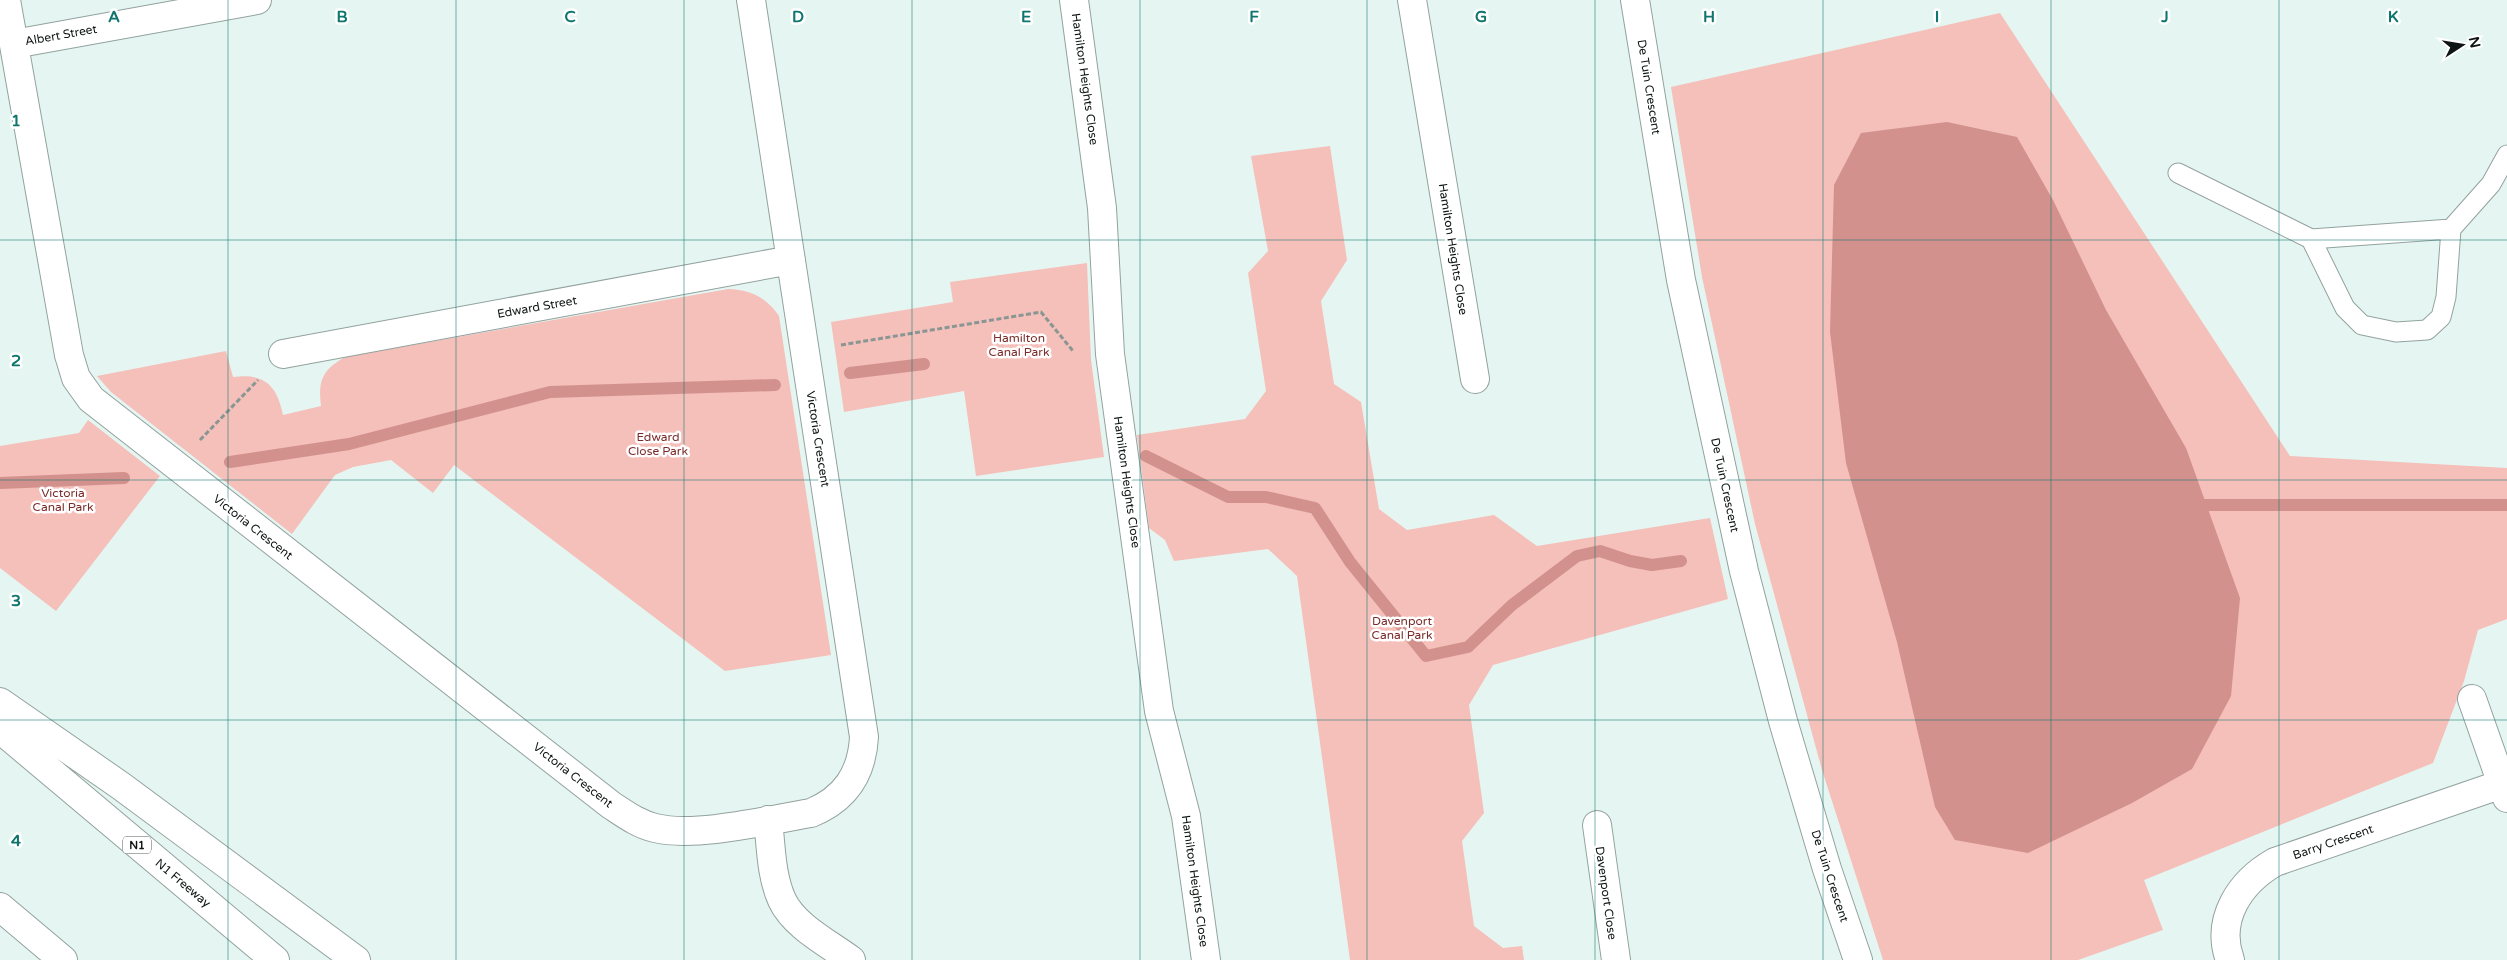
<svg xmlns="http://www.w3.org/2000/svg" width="2507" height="960" font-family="'Varela Round',sans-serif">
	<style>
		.green { fill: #f5bfba }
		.water { fill: #d2918c }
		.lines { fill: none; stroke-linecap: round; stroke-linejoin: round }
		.stream { stroke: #d2918c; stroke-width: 12 }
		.service-casing { stroke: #92a29e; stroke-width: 21 }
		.minor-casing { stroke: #92a29e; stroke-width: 30 }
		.motorway-casing { stroke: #92a29e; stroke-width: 30 }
		.path { stroke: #899693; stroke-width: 3; stroke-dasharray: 5 2.5; stroke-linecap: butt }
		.service { stroke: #fff; stroke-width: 19 }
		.minor { stroke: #fff; stroke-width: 28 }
		.motorway { stroke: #fff; stroke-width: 28 }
		.grid { fill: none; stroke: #0f766e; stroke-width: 1; stroke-opacity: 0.55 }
		.labels { text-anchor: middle; stroke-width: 5; stroke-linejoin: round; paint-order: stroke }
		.shield { fill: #fff; stroke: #575b5a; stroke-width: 1 }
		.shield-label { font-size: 11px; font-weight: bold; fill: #0f1514 }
		.street-label { font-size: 12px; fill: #0f1514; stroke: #fff }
		.park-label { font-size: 12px; fill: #7a2c2a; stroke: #fff }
		.grid-label { font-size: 16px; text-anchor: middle; font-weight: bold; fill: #0f766e; stroke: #fff; stroke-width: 5; stroke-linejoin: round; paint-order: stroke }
	</style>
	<rect width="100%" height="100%" fill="#e5f6f2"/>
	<path class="green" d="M2000 13 2290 456 2507 468V619L2478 630 2464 681 2433 763 2144 880 2163 930 2078 960H1883L1822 770 1755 524 1702 277 1671 87Z
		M1330 146 1347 260 1321 301 1334 384 1361 402 1379 509 1407 530 1494 515 1537 546 1710 518 1728 599 1493 665 1469 705 1484 813 1462 841 1474 926 1503 948 1522 946 1524 960H1350L1297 576 1268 549 1174 561 1165 540 1149 528 1137 435 1245 419 1266 391 1248 273 1268 251 1251 156Z
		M1087 263 1091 360 1104 457 976 476 964 391 844 412 831 322 953 302 950 282Z
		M728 289C751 290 766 297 779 316L831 655 725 671 454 465 433 493 391 460 353 467 335 475 292 534 111 392 97 376 226 351 233 377C264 373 277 385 283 415L321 406C318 381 322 370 345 357Z
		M88 420 160 476 56 611 0 568V446L79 433Z"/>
	<path class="water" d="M1947 122 2017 137 2053 200 2106 310 2186 448 2240 598 2231 696 2192 769 2132 803 2028 853 1955 840 1935 807 1897 642 1846 463 1830 332 1834 185 1861 133Z"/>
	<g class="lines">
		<path class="stream" d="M850 373 924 364
			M1146 456 1228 497H1266L1315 508 1350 562 1426 656 1468 647 1512 605 1577 556 1600 551 1630 561 1652 565 1681 561
			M230 462 349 444 550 392 775 385
			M0 483 124 478
			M2190 505H2507"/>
		<defs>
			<path id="service" d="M2178 173 2311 239 2451 229 2491 184 2507 155
				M2311 239 2345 308 2362 325 2396 332 2427 330 2441 317 2446 297 2451 229"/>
			<path id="minor" d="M6 0 69 355 76 378 91 399 611 805C625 814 638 824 655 828 696 838 768 820 811 813 845 799 862 774 864 737L751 0
				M1074 0 1102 208 1110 354 1159 711 1186 816 1206 960
				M1412 0 1475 379
				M1635 0 1681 280 1744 571 1783 721 1827 869 1858 960
				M14 44 257 0
				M283 354 791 260
				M2472 699 2502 784
				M768 820C771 846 771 876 782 900 794 926 828 943 851 960
				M1597 825 1616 960
				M2230 960C2215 919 2240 882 2275 862L2502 784 2507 798"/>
			<path id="motorway" d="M0 702 121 786 356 960
				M0 729 275 960
				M0 907 63 960"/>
		</defs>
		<use href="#service" class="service-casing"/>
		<use href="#minor" class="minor-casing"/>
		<use href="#motorway" class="motorway-casing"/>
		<path class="path" d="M841 345 1041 312 1073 351
			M200 440 258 380"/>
		<use href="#service" class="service"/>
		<use href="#minor" class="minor"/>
		<use href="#motorway" class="motorway"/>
	</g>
	<path class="grid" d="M228 0V960M456 0V960M684 0V960M912 0V960M1140 0V960M1367 0V960M1595 0V960M1823 0V960M2051 0V960M2279 0V960M0 240H2507M0 480H2507M0 720H2507"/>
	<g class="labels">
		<rect class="shield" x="123" y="836.5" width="28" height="17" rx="4"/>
		<g class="shield-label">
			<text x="137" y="849">N1</text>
		</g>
		<g class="street-label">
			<text transform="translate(61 35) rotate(-10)" y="4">Albert Street</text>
			<text transform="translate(1085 79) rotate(82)" y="4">Hamilton Heights Close</text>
			<text transform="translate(1649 87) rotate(81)" y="4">De Tuin Crescent</text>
			<text transform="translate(1453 249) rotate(81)" y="4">Hamilton Heights Close</text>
			<text transform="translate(537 307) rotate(-10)" y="4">Edward Street</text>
			<text transform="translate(818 439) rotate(81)" y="4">Victoria Crescent</text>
			<text transform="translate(1127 482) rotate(82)" y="4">Hamilton Heights Close</text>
			<text transform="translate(1725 485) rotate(78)" y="4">De Tuin Crescent</text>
			<text transform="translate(253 527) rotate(38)" y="4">Victoria Crescent</text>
			<text transform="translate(573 775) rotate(38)" y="4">Victoria Crescent</text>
			<text transform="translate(2333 842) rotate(-19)" y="4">Barry Crescent</text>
			<text transform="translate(1830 876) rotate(72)" y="4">De Tuin Crescent</text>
			<text transform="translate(1195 881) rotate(82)" y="4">Hamilton Heights Close</text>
			<text transform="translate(183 883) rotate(40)" y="4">N1 Freeway</text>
			<text transform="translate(1606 893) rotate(82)" y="4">Davenport Close</text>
		</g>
		<g class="park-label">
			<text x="1019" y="342">Hamilton<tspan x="1019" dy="14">Canal Park</tspan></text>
			<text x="658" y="441">Edward<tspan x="658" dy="14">Close Park</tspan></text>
			<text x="63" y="497">Victoria<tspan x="63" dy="14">Canal Park</tspan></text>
			<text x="1402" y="625">Davenport<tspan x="1402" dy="14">Canal Park</tspan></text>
		</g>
	</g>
	<g class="grid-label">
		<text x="114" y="22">A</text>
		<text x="342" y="22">B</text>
		<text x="570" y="22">C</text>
		<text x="798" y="22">D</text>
		<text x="1026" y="22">E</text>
		<text x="1254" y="22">F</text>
		<text x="1481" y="22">G</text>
		<text x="1709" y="22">H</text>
		<text x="1937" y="22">I</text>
		<text x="2165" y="22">J</text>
		<text x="2393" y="22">K</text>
		<text x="16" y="126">1</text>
		<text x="16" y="366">2</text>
		<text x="16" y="606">3</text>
		<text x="16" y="846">4</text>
	</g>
	<g transform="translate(2462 45) rotate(78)" stroke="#ffffff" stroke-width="4" paint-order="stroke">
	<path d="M0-4L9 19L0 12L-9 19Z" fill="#0f1514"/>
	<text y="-8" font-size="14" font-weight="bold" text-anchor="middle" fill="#0f1514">N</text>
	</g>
</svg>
